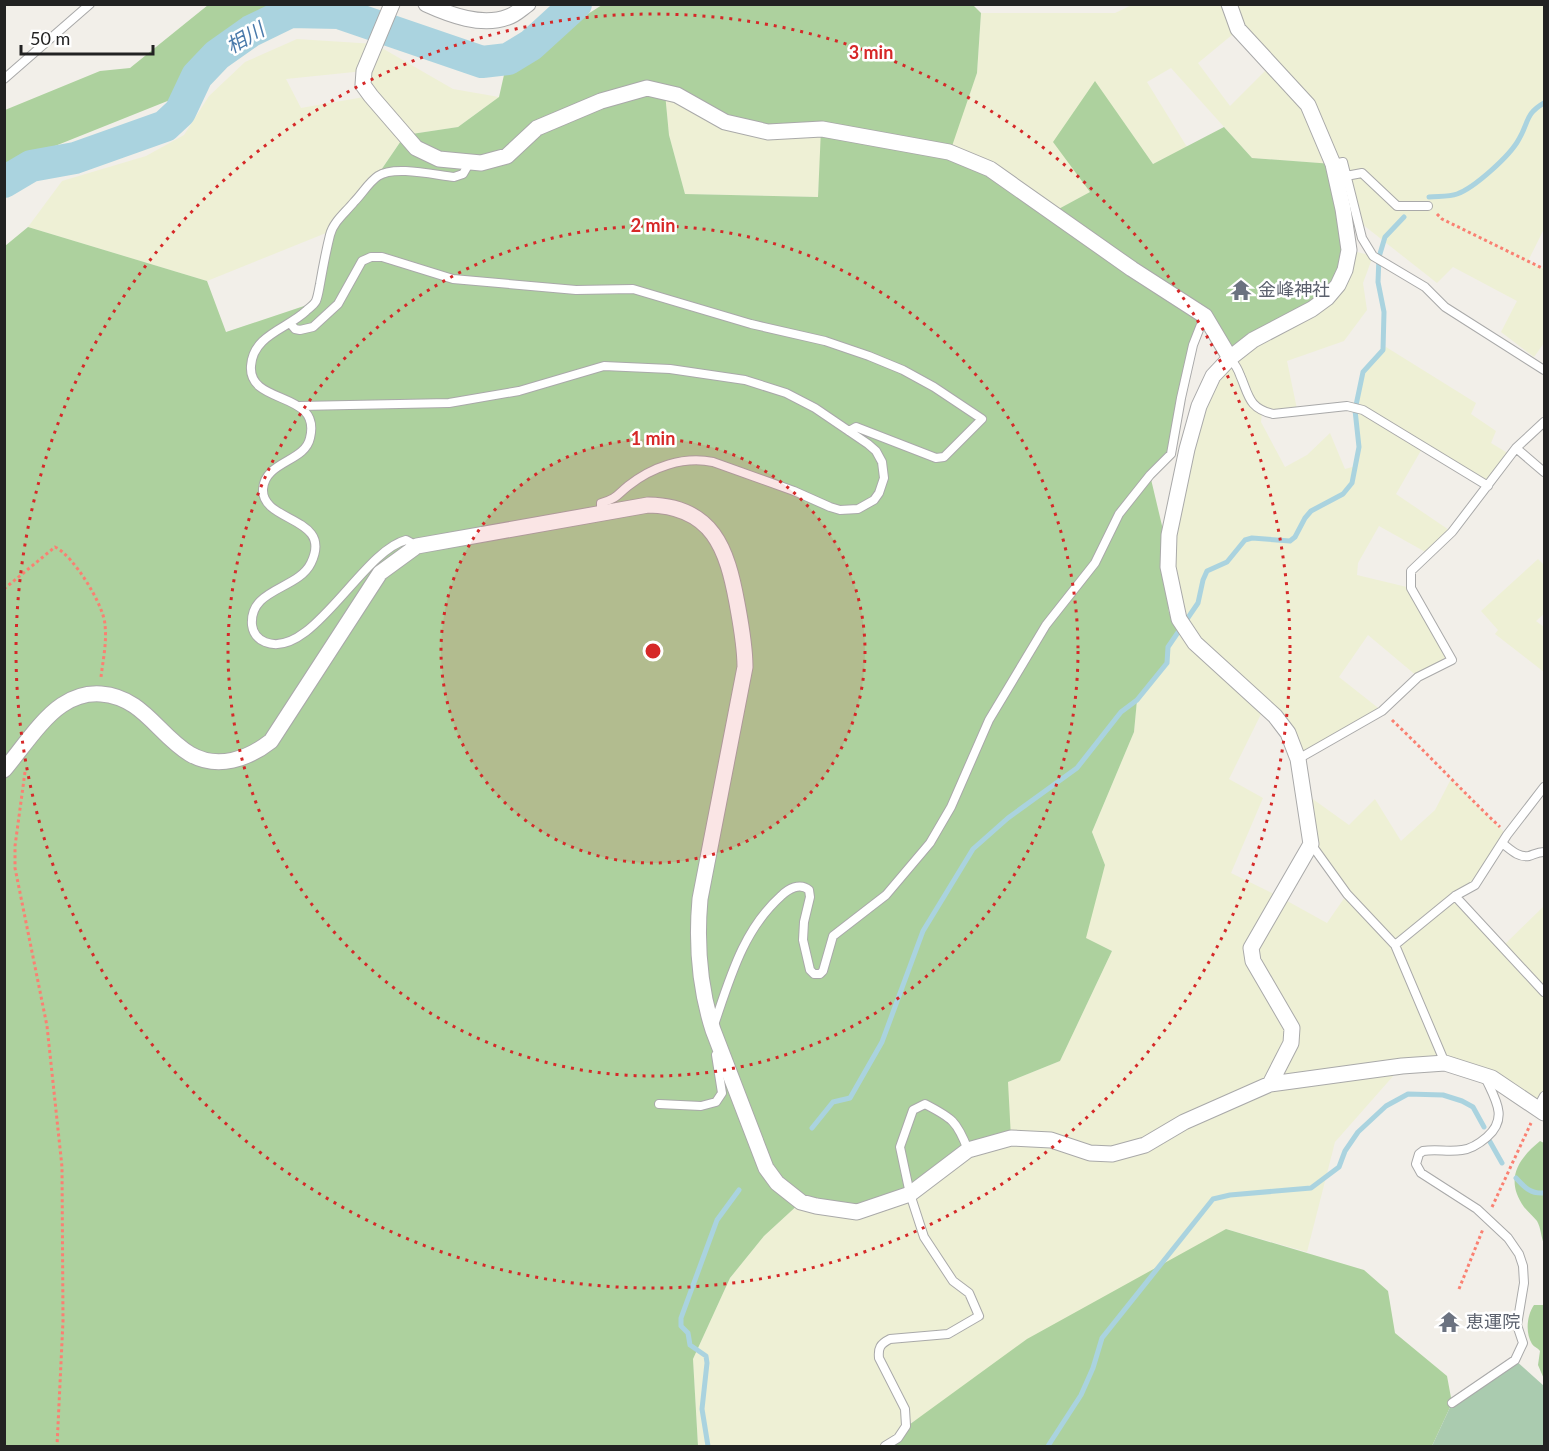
<svg xmlns="http://www.w3.org/2000/svg" width="1549" height="1451" font-family="Lato,'Noto Sans JP',sans-serif">
	<style>
		.farmland { fill: #eef0d5; fill-rule: evenodd }
		.forest { fill: #add19e; fill-rule: evenodd }
		.cemetery { fill: #aacbaf }
		.lines { fill: none; stroke-linecap: round; stroke-linejoin: round }
		.stream { stroke: #aad3df; stroke-width: 5 }
		.river { stroke: #aad3df; stroke-width: 32 }
		.lane-casing { stroke: #a9a9a9; stroke-width: 10 }
		.street-casing { stroke: #a9a9a9; stroke-width: 17 }
		.path { stroke: #fa8072; stroke-width: 3; stroke-dasharray: 3 3; stroke-linecap: butt }
		.lane { stroke: #fff; stroke-width: 8 }
		.street { stroke: #fff; stroke-width: 15 }
		.ring { fill: none; stroke: #d62828; stroke-width: 3; stroke-dasharray: 3 6 }
		.labels { text-anchor: middle; stroke-width: 5; stroke-linejoin: round; paint-order: stroke }
		.worship-label { font-size: 18px; fill: #5b616d; stroke: #fff; text-anchor: start }
		.water-label { font-size: 20px; font-style: italic; fill: #4a7aab; stroke: #fff }
		.centre { fill: #d62828; stroke: #fff; stroke-width: 3 }
		.ring-label { font-size: 18px; text-anchor: middle; font-weight: bold; fill: #d62828; stroke: #fff; stroke-width: 5; stroke-linejoin: round; paint-order: stroke }
	</style>
	<rect width="100%" height="100%" fill="#f2efe9"/>
	<path class="farmland" d="M1134 4 1544 5V229L1528 261 1544 269V343L1534 357 1501 332 1517 301 1453 267 1437 283 1343 209 1332 164 1252 158 1171 68 1147 82 1187 147 1153 164 1095 82 1091 192 1053 212 949 152 977 73 981 13H1115ZM1238 30 1270 66 1230 106 1198 63Z
		M297 39 375 44 453 89 499 97 458 127 405 135 377 176 331 231 207 281 28 227 62 181 146 156 184 135 209 96 245 62ZM364 71 370 96 301 108 286 79Z
		M665 92 822 129 818 197 685 194 669 135Z
		M1349 250 1373 256 1363 283 1367 310 1344 341 1287 361 1297 409 1262 412 1261 422 1285 467 1307 455 1330 433 1345 469 1356 466 1359 447 1355 410 1363 372 1386 347 1476 403 1471 414 1496 431 1491 443 1511 455 1488 486 1423 447 1396 494 1452 532 1429 554 1379 526 1358 563 1357 575 1411 588 1452 660 1418 677 1368 635 1339 677 1382 711 1298 759 1265 706 1229 779 1263 798 1231 873 1280 897 1327 923 1347 894 1311 844 1303 792 1349 825 1375 799 1401 841 1435 810 1451 779 1507 835 1475 885 1456 896 1502 947 1544 906V1113L1445 1063 1402 1066 1335 1142 1307 1252 1226 1229 906 1426 880 1446H698L693 1359 730 1278 764 1236 801 1202 1008 1082 1060 1061 1112 951 1085 938 1105 865 1092 832 1134 732 1137 700 1167 663 1168 647 1184 624 1194 640 1173 566 1175 536 1203 412 1219 378Z
		M1538 559 1544 565V614L1536 621 1544 627V672L1495 634 1498 630 1481 611Z"/>
	<path class="forest" d="M208 5H294L251 24 202 62 187 86 170 100 5 166V110L100 71 130 68Z
		M602 5H973L981 13 977 73 950 152 1053 212 1090 192 1053 142 1095 81 1153 164 1224 127 1252 158 1333 164 1349 250 1338 285 1230 358 1205 317 1193 345 1171 454 1150 475 1164 534V568L1169 613 1184 624 1168 647 1167 663 1137 700 1134 732 1092 832 1105 865 1086 938 1112 951 1060 1061 1008 1082 1011 1138 968 1150 910 1194 857 1212 801 1202 764 1236 730 1278 693 1359 698 1446H5V246L28 227 207 281 226 332 316 302 331 231 377 176 405 135 458 127 499 97 506 66ZM665 93 768 132 821 129 818 197 685 194 669 135Z
		M1540 1141 1544 1143V1244C1541 1237 1541 1228 1537 1221 1533 1216 1528 1212 1524 1207 1505 1180 1517 1160 1540 1141Z
		M1226 1229 1364 1270 1388 1291 1395 1333 1447 1376 1452 1403 1432 1446H880L1027 1339Z
		M1534 1305H1544V1379L1538 1365 1540 1351C1538 1348 1534 1347 1532 1344 1525 1333 1527 1315 1534 1305Z"/>
	<path class="cemetery" d="M1515 1360 1544 1386V1446H1432L1452 1403Z"/>
	<g class="lines">
		<path class="stream" d="M1429 197C1438 196 1449 197 1457 194 1474 188 1510 156 1519 139 1529 122 1525 114 1544 103
			M812 1128 833 1102 850 1098 882 1042 923 931 973 849 1008 818 1077 768 1121 712 1137 700 1167 663 1168 647 1198 603 1203 580 1207 571 1227 562 1245 540 1252 538 1290 541 1295 537 1305 518 1311 511 1343 494 1352 483 1359 447 1355 410 1363 372 1383 350 1384 312 1378 282 1379 257 1385 237 1404 217
			M1489 1140 1502 1163
			M1516 1178C1525 1188 1531 1194 1544 1193
			M708 1446 702 1409 707 1363 706 1356 690 1345 688 1333 681 1326V1318L717 1220 739 1190
			M1048 1446 1081 1395 1093 1368 1102 1338 1213 1199 1230 1195 1311 1188 1339 1167 1345 1151 1358 1132 1386 1106 1408 1094 1443 1095 1462 1101 1473 1107 1484 1127"/>
		<path class="river" d="M4 182 31 166 75 158 165 126 180 112 197 76 217 55 251 31 290 12 339 13 482 62 508 59 531 45 576 4"/>
		<defs>
			<path id="lane" d="M4 79 90 4
				M1333 164 1343 162 1362 238 1373 256 1425 287 1445 307 1544 370
				M1346 176 1362 173 1397 206H1428
				M290 323 295 329 300 330 313 327 338 304 362 261 371 257H382L453 279 576 290 633 289 751 324 825 341 869 356 903 370 934 387 982 419 944 457 936 458 856 427 849 431
				M1230 358C1234 363 1238 369 1240 375 1249 395 1248 408 1273 414L1347 406 1363 410 1488 486
				M300 406 449 403 519 391 604 366 670 369 745 380 786 393 815 408 868 444 876 451 882 462 884 478 879 493 874 500 858 509 840 510 830 507 794 491 713 462C683 456 652 467 628 486 617 495 616 499 601 503V513
				M1516 448 1544 472
				M417 546 406 540C362 551 311 661 265 642 258 639 253 633 252 625 249 588 298 590 311 563 334 516 261 523 263 489 265 461 305 462 310 438 322 390 248 406 251 366 253 335 287 329 306 311 309 308 314 305 316 301 318 296 319 289 320 284 323 267 326 251 330 235 333 222 346 212 354 202 362 194 369 182 378 176 394 165 435 175 454 177L463 174 470 162
				M1298 759 1382 711 1418 677 1452 660 1411 588V571L1452 532 1516 448 1544 422
				M1502 843C1510 849 1518 858 1529 856 1535 854 1538 852 1544 852
				M1311 844 1347 894 1395 945 1455 896 1475 885 1507 835 1544 787
				M1455 896 1544 992
				M1395 945 1445 1063
				M714 1025C730 978 743 930 781 896 788 889 800 882 809 890L810 897 804 922 803 940 810 970 814 974H820L823 971 833 936 886 895 930 843 951 807 989 720 1046 625 1095 563 1119 514 1150 475 1171 454 1181 398 1193 345 1204 317
				M659 1104 701 1106 716 1102 722 1093 716 1055
				M1538 1107 1544 1096
				M1452 1403 1515 1360 1523 1343 1517 1325 1524 1283 1523 1266 1519 1254 1508 1238 1477 1209 1421 1173 1416 1164 1419 1154 1423 1151C1436 1149 1449 1152 1462 1150 1471 1149 1480 1143 1487 1137 1509 1118 1495 1099 1485 1077
				M885 1446 898 1438 906 1426 905 1409 879 1358C878 1348 880 1344 890 1339L948 1334 979 1316 969 1293 953 1281 924 1237 910 1194 900 1147 913 1110 925 1104C952 1118 957 1121 968 1150"/>
			<path id="street" d="M392 4 364 71 363 85 371 96 416 148 439 159 481 163 507 156 537 128 601 101 647 88 677 95 725 122 768 132 822 129 949 152 990 169 1132 269 1205 316 1230 358 1213 376 1199 406 1187 449 1169 535 1168 567 1179 619 1195 643 1275 716 1288 733 1298 759 1311 844 1251 948 1253 961 1292 1028 1291 1043 1270 1084 1402 1066 1445 1063 1492 1078 1544 1113
				M426 4C450 15 482 27 508 17 515 15 521 9 528 4
				M1229 4 1238 29 1308 105 1333 164 1343 209 1349 250 1345 270 1338 285 1327 298 1312 309 1253 340 1230 358
				M4 770C21 750 41 719 62 705 74 697 88 693 101 694 143 697 158 735 190 754 218 770 248 759 271 741L380 573 417 546 648 505C713 506 727 549 737 603 741 625 745 645 745 667L700 899C696 944 699 986 713 1030L766 1168 777 1183 801 1202 816 1206 857 1212 910 1194 968 1150 1011 1138 1051 1140 1090 1153 1112 1154 1145 1145 1184 1122 1270 1084"/>
		</defs>
		<use href="#lane" class="lane-casing"/>
		<use href="#street" class="street-casing"/>
		<path class="path" d="M1437 214 1442 219 1544 269
			M4 589 55 547C73 555 104 605 105 625 107 642 103 660 101 677
			M1392 720C1429 755 1463 792 1500 827
			M25 772 15 846V868L47 1026 62 1167 63 1321 57 1446
			M1492 1207 1531 1123
			M1459 1289 1483 1229"/>
		<use href="#lane" class="lane"/>
		<use href="#street" class="street"/>
	</g>
	<circle cx="653" cy="651" r="212" fill="#d62828" fill-opacity=".12"/>
	<g class="ring">
		<circle cx="653" cy="651" r="212"/>
		<circle cx="653" cy="651" r="425"/>
		<circle cx="653" cy="651" r="637"/>
	</g>
	<defs>
		<symbol id="temple-bare" viewBox="-9 -9 18 18"><path d="M0-6L5-2H3V0L6.5 2.5H4V6H1.5V3h-3V6H-4V2.5H-6.5L-3 0V-2H-5Z" fill="#6b7280" stroke="#fff" stroke-width="2.5" paint-order="stroke"/></symbol>
	</defs>
	<g fill-rule="evenodd">
		<use href="#temple-bare" x="1226" y="275" width="30" height="30"/>
		<use href="#temple-bare" x="1434" y="1307" width="30" height="30"/>
	</g>
	<g class="labels">
		<g class="worship-label">
			<text x="1258" y="296">金峰神社</text>
			<text x="1466" y="1328">恵運院</text>
		</g>
		<g class="water-label">
			<text transform="translate(245 38) rotate(-30)" y="7">相川</text>
		</g>
	</g>
	<circle cx="653" cy="651" r="9" class="centre"/>
	<g class="ring-label">
		<text x="871" y="59">3 min</text>
		<text x="653" y="232">2 min</text>
		<text x="653" y="445">1 min</text>
	</g>
	<rect width="1549" height="1451" fill="none" stroke="#222222" stroke-width="12"/>
	<path d="M21 45v9h132v-9" fill="none" stroke="#222222" stroke-width="3"/>
	<text x="30" y="45" font-size="18" fill="#222222" stroke="#ffffff" stroke-width="4.5" paint-order="stroke">50 m</text>
</svg>
